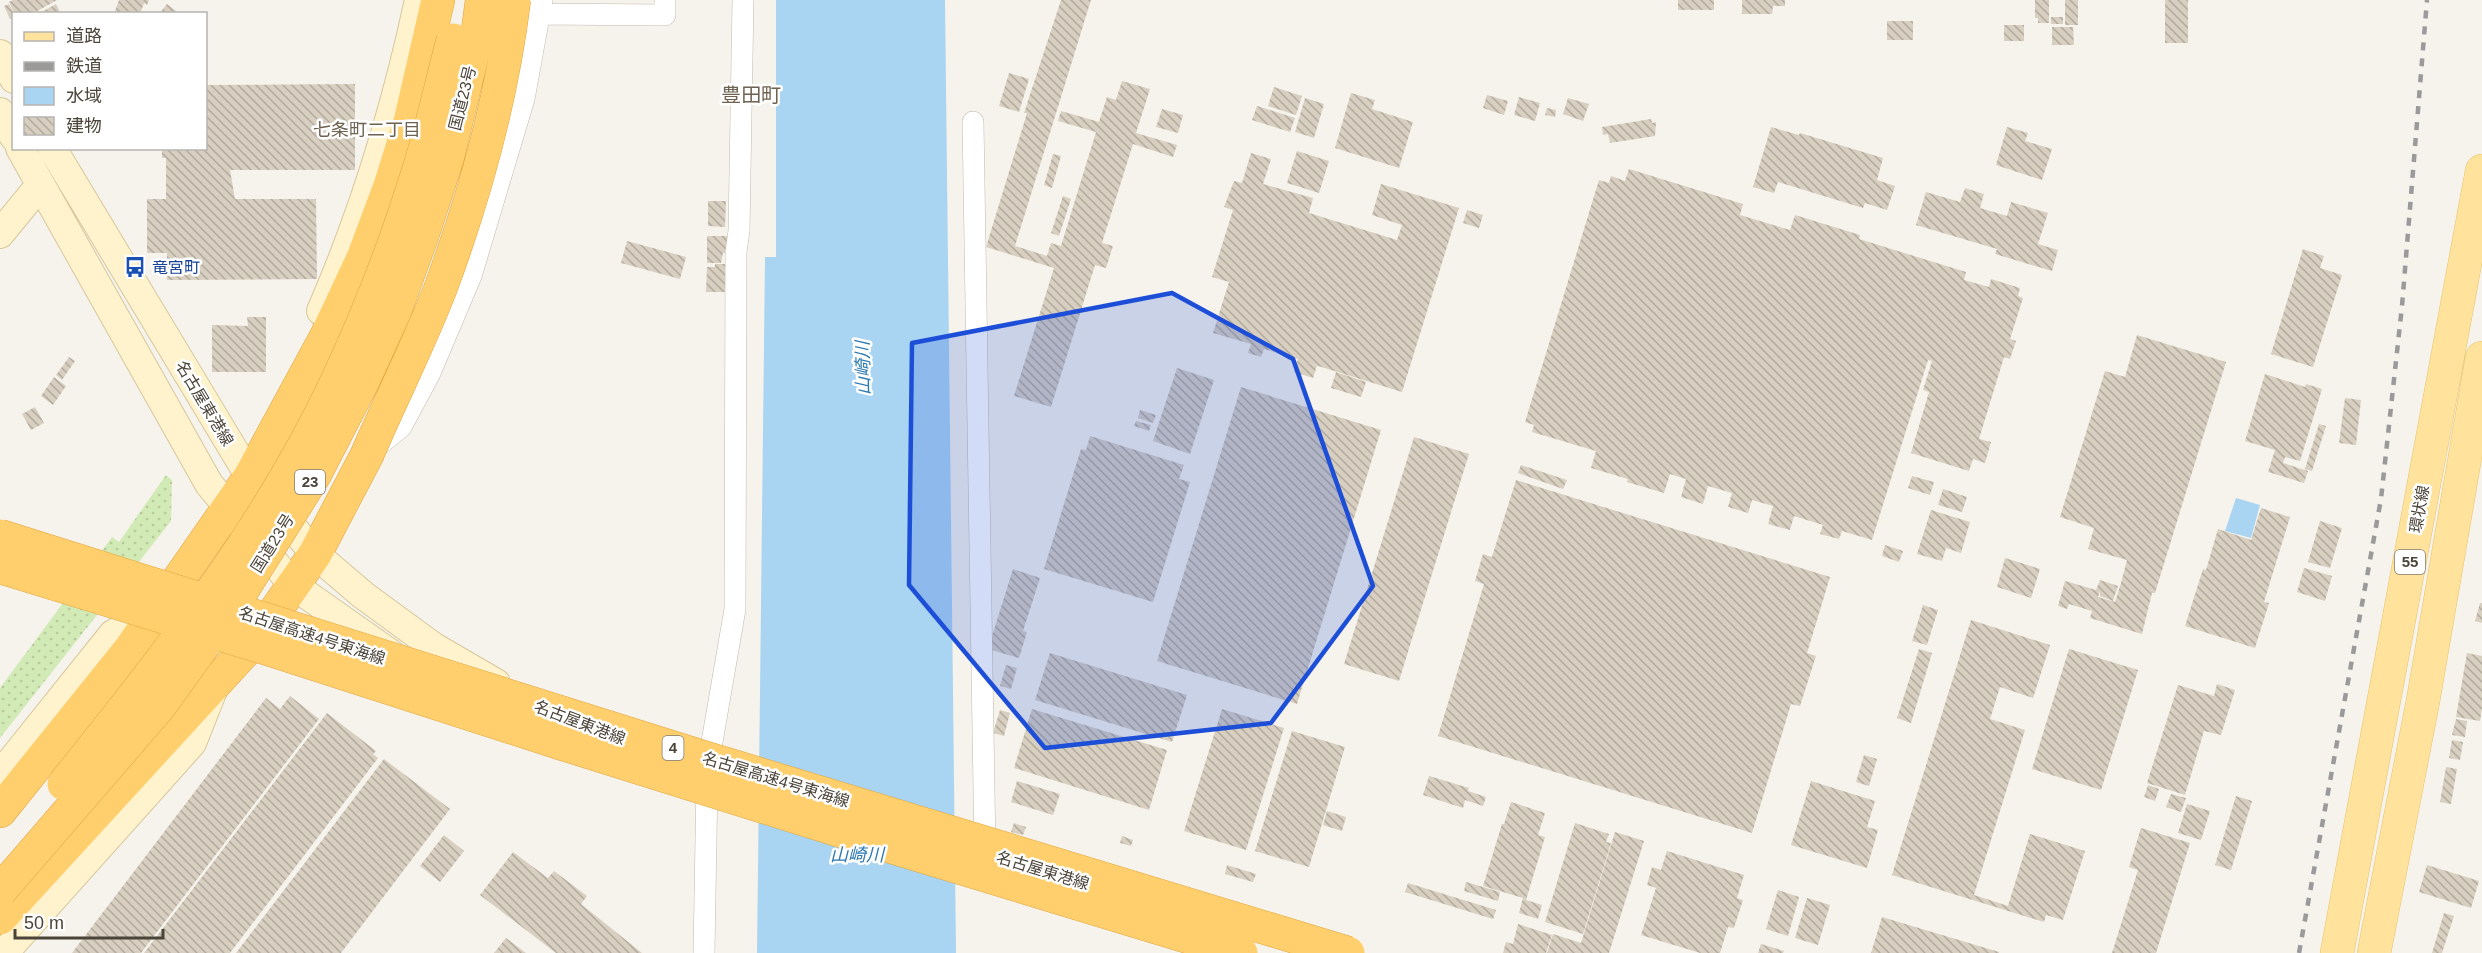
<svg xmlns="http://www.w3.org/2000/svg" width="2482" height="953" font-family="Helvetica,'Noto Sans JP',sans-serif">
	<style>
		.garden { fill: url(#garden-dots) }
		.water { fill: #a9d4f2 }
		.building { fill: url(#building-back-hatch) }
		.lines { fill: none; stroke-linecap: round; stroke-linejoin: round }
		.street-casing { stroke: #c2bbae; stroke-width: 22 }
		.secondary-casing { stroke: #d6c79b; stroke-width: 30 }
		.primary-casing { stroke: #e6c16a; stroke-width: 34 }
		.highway-casing { stroke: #e0a43c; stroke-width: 34 }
		.street { stroke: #fff; stroke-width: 21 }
		.secondary { stroke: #fff3cd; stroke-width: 28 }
		.primary { stroke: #ffe39c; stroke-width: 33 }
		.highway { stroke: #ffcf6e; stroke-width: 33 }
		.rail { stroke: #9a9a9a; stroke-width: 4.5; stroke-dasharray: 8 8; stroke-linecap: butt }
		.highway-bridge-casing { stroke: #e0a43c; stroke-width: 34; stroke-linecap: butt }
		.highway-bridge { stroke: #ffcf6e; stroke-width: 33 }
		.marked { fill: #1d4ed8; fill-opacity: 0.2; stroke: #1d4ed8; stroke-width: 4.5; stroke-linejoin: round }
		.labels { text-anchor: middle; stroke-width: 5; stroke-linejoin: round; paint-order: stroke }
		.shield { fill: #fff; stroke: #817c74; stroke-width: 1.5 }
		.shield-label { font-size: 15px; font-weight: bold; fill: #4b4439 }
		.street-label { font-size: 16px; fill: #4b4439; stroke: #fff }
		.transit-label { font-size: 16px; fill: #164399; stroke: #fff; text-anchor: start }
		.neighbourhood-label { font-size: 18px; fill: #6e6250; stroke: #fff }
		.water-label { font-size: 18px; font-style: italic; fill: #2e7ab2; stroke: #fff }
		.quarter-label { font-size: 20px; fill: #6e6250; stroke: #fff }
	</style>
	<defs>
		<pattern id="garden-dots" width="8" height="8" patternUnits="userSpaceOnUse" patternTransform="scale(1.5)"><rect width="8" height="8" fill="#d2eab5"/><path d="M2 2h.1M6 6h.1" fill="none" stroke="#b6ca9c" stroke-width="1.8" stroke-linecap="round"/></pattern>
		<pattern id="building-back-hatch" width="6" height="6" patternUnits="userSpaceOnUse" patternTransform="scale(1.5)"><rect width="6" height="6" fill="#d8cfc1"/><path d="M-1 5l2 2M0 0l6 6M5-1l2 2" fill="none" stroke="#b1aa9e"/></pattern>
	</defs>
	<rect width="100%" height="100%" fill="#f6f3ec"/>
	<path class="garden" d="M166 475 172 480 171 521 0 738V688L112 537 119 542Z"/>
	<path class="water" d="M776 0H945L956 953H757L765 257H776Z
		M2236 498 2260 505 2251 538 2225 531Z"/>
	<path class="building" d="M13 0H57L32 14H15L9 2Z
		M119 0H149L147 5 144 3 140 14H114Z
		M1061 0H1091L1015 246 1047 256 1051 243 1061 246 1096 132 1058 121 1061 111 1099 122 1107 97 1116 100 1122 81 1150 89 1136 133 1177 145 1173 157 1133 144 1102 243 1113 246 1106 268 1095 265 1051 407 1014 396 1054 268 986 247 1027 113H1024Z
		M1678 0H1714V10H1678Z
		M1742 0H1785V6H1773L1772 14H1742Z
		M2035 0H2049V23H2038V18H2035Z
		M2065 0H2078V25H2065Z
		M2165 0H2188V43H2165Z
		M9 4 14 13V17L10 19 4 6Z
		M56 4 61 14H38Z
		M167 4 180 14H159Z
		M2051 17H2063V24H2051Z
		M1887 21H1913V40H1887Z
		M2004 25H2024V41H2004Z
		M2052 27H2073L2074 45H2052Z
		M1009 73 1029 79 1019 112 999 106Z
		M355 84V170H230L235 199H316L317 279 167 280V253H147V199H166V158H162V148H206V85Z
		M1274 87 1302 96 1296 115 1268 106Z
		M1351 93 1375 100 1372 109 1413 122 1399 168 1335 148Z
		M1487 95 1508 101 1504 115 1483 108Z
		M1519 97 1540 103 1535 121 1514 115Z
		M1305 98 1324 104 1314 138 1295 132Z
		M1568 98 1589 104 1583 121 1563 114Z
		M1257 106 1295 118 1290 132 1252 120Z
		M1547 108 1556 110 1555 117 1545 115Z
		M1162 109 1183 115 1178 133 1156 127Z
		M1651 119 1652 123 1656 122 1655 136 1610 143 1608 134 1603 135 1602 127Z
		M1771 127 1799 135 1800 133 1883 158 1877 180 1895 186 1887 210 1865 203 1863 208 1778 182 1774 193 1753 187Z
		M2007 127 2028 133 2025 141 2052 149 2042 180 1996 165Z
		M1297 151 1329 161 1319 193 1287 183Z
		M1251 153 1271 159 1263 184 1313 198 1309 213 1397 240 1402 225 1372 215 1381 184 1459 208 1402 392 1302 361 1317 366 1313 378 1294 372 1298 359 1264 349 1261 357 1248 353 1251 344 1213 333 1229 282 1212 277 1233 210 1224 207 1234 181 1242 183Z
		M1053 154 1061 156 1052 188 1044 185Z
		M1629 169 1743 204 1740 215 1790 230 1795 215 1860 235 1859 239 1966 272 1964 280 1989 287 1991 279 2020 288 2018 296 2023 298 2010 339 2016 341 2010 359 2004 357 1979 439 1991 442 1985 463 1973 459 1969 471 1911 453 1929 392 1923 390 1932 361 1928 360 1872 540 1842 531 1839 539 1820 534 1823 525 1794 516 1790 530 1768 524 1773 506 1752 500 1748 513 1728 507 1732 493 1708 486 1703 504 1681 497 1686 479 1670 474 1664 493 1627 482 1628 479 1591 468 1596 451 1532 432 1534 425 1525 422 1599 180 1609 183 1611 176 1625 181Z
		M1965 188 1984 194 1980 208 2007 216 2011 202 2048 213 2038 244 2058 250 2052 271 1995 254 1997 249 1916 225 1926 192 1960 202Z
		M1063 196 1071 199 1059 236 1051 233Z
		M708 201H726L725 227 708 226Z
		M1467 210 1483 215 1479 228 1463 223Z
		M707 236H727V253H723L721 263H707Z
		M627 241 686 257 680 279 621 263Z
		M2303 249 2324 256 2320 268 2342 275 2313 367 2271 354Z
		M715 264H729L727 292H706L707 267H715Z
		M247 317H266V372H212V325L248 326Z
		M2137 335 2226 362 2155 593H2152L2142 634 2090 618 2092 611 2069 604 2067 609 2058 606 2065 581 2096 590 2100 580 2118 586 2113 601 2100 596V591L2098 597 2115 602 2121 583 2127 560 2088 549 2094 528 2060 517 2105 371 2125 377Z
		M69 357 75 361 62 380 56 375Z
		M1177 368 1214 380 1190 454 1153 441Z
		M1336 372 1366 382 1361 397 1331 388Z
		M2265 374 2305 387 2306 384 2322 389 2300 461 2285 457 2283 463 2308 471 2304 483 2268 472 2275 450 2245 441Z
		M54 377 66 386 53 405 41 396Z
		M1241 387 1381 430 1297 704 1157 661Z
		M2345 398 2361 400 2356 445 2339 443Z
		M35 407 44 423 31 430 22 414Z
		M1140 410 1156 415 1153 423 1138 418Z
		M1136 421 1151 425 1149 431 1134 426Z
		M2319 424 2326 426 2312 471 2305 469Z
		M1090 436 1184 465 1179 479 1190 482 1153 602 1044 569 1081 449 1086 450Z
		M1414 437 1469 454 1399 681 1344 664Z
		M1521 465 1567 480 1563 489 1518 473Z
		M1912 476 1934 482 1930 495 1908 488Z
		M1516 480 1830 577 1807 653 1816 656 1800 706 1791 704 1752 833 1438 736 1484 584 1475 581 1483 554 1492 557Z
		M1943 489 1967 497 1962 512 1938 505Z
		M2261 508 2290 517 2264 602 2269 603 2255 648 2185 626 2203 569 2206 570 2218 529 2251 540Z
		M1931 510 1970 522 1961 553 1946 548 1942 561 1917 554Z
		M2320 521 2342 528 2330 568 2308 562Z
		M1885 545 1903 551 1899 562 1882 556Z
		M2005 558 2040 569 2031 598 1997 587Z
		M2304 568 2332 576 2325 601 2297 592Z
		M1013 569 1040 578 1023 631 1027 632 1019 658 988 649Z
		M2480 603H2482V623L2475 621Z
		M1923 605 1938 610 1927 645 1912 641Z
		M1971 620 2050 645 2033 698 2000 687 1990 719 2025 730 1974 895 2008 906 2030 834 2085 851 2063 920 2046 915 2044 922 1892 875Z
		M1919 649 1932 653 1911 723 1897 718Z
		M2069 649 2138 670 2101 790 2032 769Z
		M1050 653 1187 695 1172 742 1035 700Z
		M2467 653 2482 656V708L2480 721 2456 717Z
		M1006 665 1017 668 1011 689 1000 686Z
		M2217 684 2235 690 2221 735 2204 731 2185 795 2147 783 2178 685 2214 696Z
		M290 696 319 719 141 953H72L266 698 280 709Z
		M1032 709 1167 750 1149 810 1014 768Z
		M1222 709 1284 728 1246 850 1184 831Z
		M1000 710 1010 713 1004 736 993 733Z
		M327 713 376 751 373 754 378 758 230 953H144Z
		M2456 719 2467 721 2465 737 2452 735Z
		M1292 731 1345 747 1309 867 1255 851Z
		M2452 740 2463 742 2460 760 2449 758Z
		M1864 755 1877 759 1869 786 1856 782Z
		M384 759 450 809 341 953H236Z
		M2446 767 2457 769 2451 804 2440 802Z
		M1429 776 1469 788 1468 791 1486 797 1483 806 1465 800 1463 808 1423 795Z
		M1017 781 1060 794 1053 815 1011 802Z
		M1811 781 1875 801 1867 827 1878 830 1867 868 1791 845Z
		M2148 785 2159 789 2155 801 2144 797Z
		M2171 794 2186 798 2181 812 2166 807Z
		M2236 796 2252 801 2231 870 2215 865Z
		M1511 802 1545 813 1538 835 1545 837 1526 900 1542 905 1538 919 1519 913 1523 898 1483 886 1502 824H1504Z
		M2187 804 2210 811 2201 840 2178 833Z
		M1327 811 1346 817 1342 831 1323 825Z
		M1014 823 1026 827 1023 835 1011 832Z
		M1575 823 1609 834 1606 842 1611 843 1583 934 1545 922Z
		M2141 828 2190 843 2156 953H2112L2138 870 2129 867Z
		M1615 832 1644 841 1609 953H1547L1553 934 1581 943Z
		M444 835 464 851 440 882 420 866Z
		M1122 836 1133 840 1131 846 1120 843Z
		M1667 851 1744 875 1737 898 1743 900 1734 928 1728 927 1720 953H1700L1641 935 1656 888 1647 885 1652 867 1661 870Z
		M513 852 548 878 554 871 587 896 581 904 642 953H556L480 895Z
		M1227 865 1256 874 1253 882 1225 874Z
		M2427 865 2479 881 2471 908 2419 892Z
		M1466 882 1500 892 1498 901 1464 891Z
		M1408 883 1496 910 1493 919 1405 892Z
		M1778 890 1799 897 1788 936 1766 929Z
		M1807 898 1830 905 1818 945 1795 938Z
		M2444 913 2454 916 2442 953H2432Z
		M1882 917 1999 952V953H1871Z
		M1518 924 1552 935 1546 953H1503L1506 942 1513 944Z
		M506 938 526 953H494Z
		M1761 944 1784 951 1783 953H1758Z"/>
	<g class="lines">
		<defs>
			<path id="street" d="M529 10 541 14 665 15V0
				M973 122 985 851
				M375 448 401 427 430 373 471 276 524 99 542 0
				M708 765 735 609 736 252 739 231 743 0
				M704 953 707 781"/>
			<path id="secondary" d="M0 54 14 79
				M0 112 14 137
				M20 148 209 484 293 585 391 654
				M52 148 250 477 315 554 363 595 434 647 496 683
				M0 234 40 185
				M321 311C365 210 396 107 419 0
				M0 775 113 634 159 607
				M4 953 192 743 213 690"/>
			<path id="primary" d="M2337 953 2482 171
				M2374 953 2423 701 2482 358"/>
			<path id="highway" d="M0 811 131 648 229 507 250 477 327 335 363 258 390 186 410 122 438 0
				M0 918 255 640 315 554 367 455"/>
		</defs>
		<use href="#street" class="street-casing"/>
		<use href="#secondary" class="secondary-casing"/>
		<use href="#primary" class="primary-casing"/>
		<use href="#highway" class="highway-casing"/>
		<use href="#street" class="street"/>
		<use href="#secondary" class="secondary"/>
		<use href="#primary" class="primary"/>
		<use href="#highway" class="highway"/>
		<path class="rail" d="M2299 953 2381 499 2402 306 2427 0"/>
		<defs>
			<path id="highway-bridge" d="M367 455C391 399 419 344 441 287 475 195 502 98 514 0
				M0 536 706 758 1348 953
				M0 567 265 648 560 743 892 847 1241 953
				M64 784C165 658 267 530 336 383 368 315 396 244 418 172 432 129 441 84 453 40
				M0 891 159 707 238 597 315 474 363 381 394 313 422 236 447 159 478 31 482 0"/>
		</defs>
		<use href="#highway-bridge" class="highway-bridge-casing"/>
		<use href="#highway-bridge" class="highway-bridge"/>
	</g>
	<path class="marked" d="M1172 293 1293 359 1373 586 1271 723 1045 748 909 585 912 343Z"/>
	<defs>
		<symbol id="bus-bare" viewBox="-9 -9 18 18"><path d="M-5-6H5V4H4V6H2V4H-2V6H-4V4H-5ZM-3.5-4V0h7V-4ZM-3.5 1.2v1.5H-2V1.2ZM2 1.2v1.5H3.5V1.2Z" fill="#1a4fb4" stroke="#fff" stroke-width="2.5" paint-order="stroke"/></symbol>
	</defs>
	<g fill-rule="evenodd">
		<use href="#bus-bare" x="120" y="252" width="30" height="30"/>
	</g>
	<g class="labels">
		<g class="shield">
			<rect x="295" y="470" width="30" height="24" rx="4.5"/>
			<rect x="2395" y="550" width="30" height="24" rx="4.5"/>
			<rect x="662.5" y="736" width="21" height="24" rx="4.5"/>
		</g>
		<g class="shield-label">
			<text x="310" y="487">23</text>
			<text x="2410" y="567">55</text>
			<text x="673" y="753">4</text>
		</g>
		<g class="street-label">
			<text transform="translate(462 98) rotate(-76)" y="6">国道23号</text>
			<text transform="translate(205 403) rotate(59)" y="6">名古屋東港線</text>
			<text transform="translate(2419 509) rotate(-80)" y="6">環状線</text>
			<text transform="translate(272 543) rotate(-58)" y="6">国道23号</text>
			<text transform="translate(312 635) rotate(18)" y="6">名古屋高速4号東海線</text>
			<text transform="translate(580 722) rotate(21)" y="6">名古屋東港線</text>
			<text transform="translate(776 779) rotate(17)" y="6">名古屋高速4号東海線</text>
			<text transform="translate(1043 870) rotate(17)" y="6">名古屋東港線</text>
		</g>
		<g class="transit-label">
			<text x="152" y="273">竜宮町</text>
		</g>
		<g class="neighbourhood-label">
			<text x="367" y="136">七条町二丁目</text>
		</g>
		<g class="water-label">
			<text transform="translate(863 368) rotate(-91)" y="6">山崎川</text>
			<text x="857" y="861">山崎川</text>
		</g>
		<g class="quarter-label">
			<text x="751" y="102">豊田町</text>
		</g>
	</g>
	<rect x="12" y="12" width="195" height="138" fill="#ffffff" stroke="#b7b4b0" stroke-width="1.5"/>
	<rect x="24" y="32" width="30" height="9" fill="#ffe39c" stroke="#b7b4b0" stroke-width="1.5"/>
	<text x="66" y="42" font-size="18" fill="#4b4439">道路</text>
	<rect x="24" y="62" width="30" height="9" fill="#9a9a9a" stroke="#b7b4b0" stroke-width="1.5"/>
	<text x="66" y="72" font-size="18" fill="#4b4439">鉄道</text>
	<rect x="24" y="87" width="30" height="18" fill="#a9d4f2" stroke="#b7b4b0" stroke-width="1.5"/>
	<text x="66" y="102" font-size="18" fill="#4b4439">水域</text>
	<rect x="24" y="117" width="30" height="18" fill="url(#building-back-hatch)" stroke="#b7b4b0" stroke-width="1.5"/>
	<text x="66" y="132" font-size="18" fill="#4b4439">建物</text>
	<path d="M15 929v9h148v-9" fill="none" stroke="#4b4439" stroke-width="3"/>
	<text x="24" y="929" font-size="18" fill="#4b4439" stroke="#ffffff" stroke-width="4.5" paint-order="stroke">50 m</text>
</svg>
